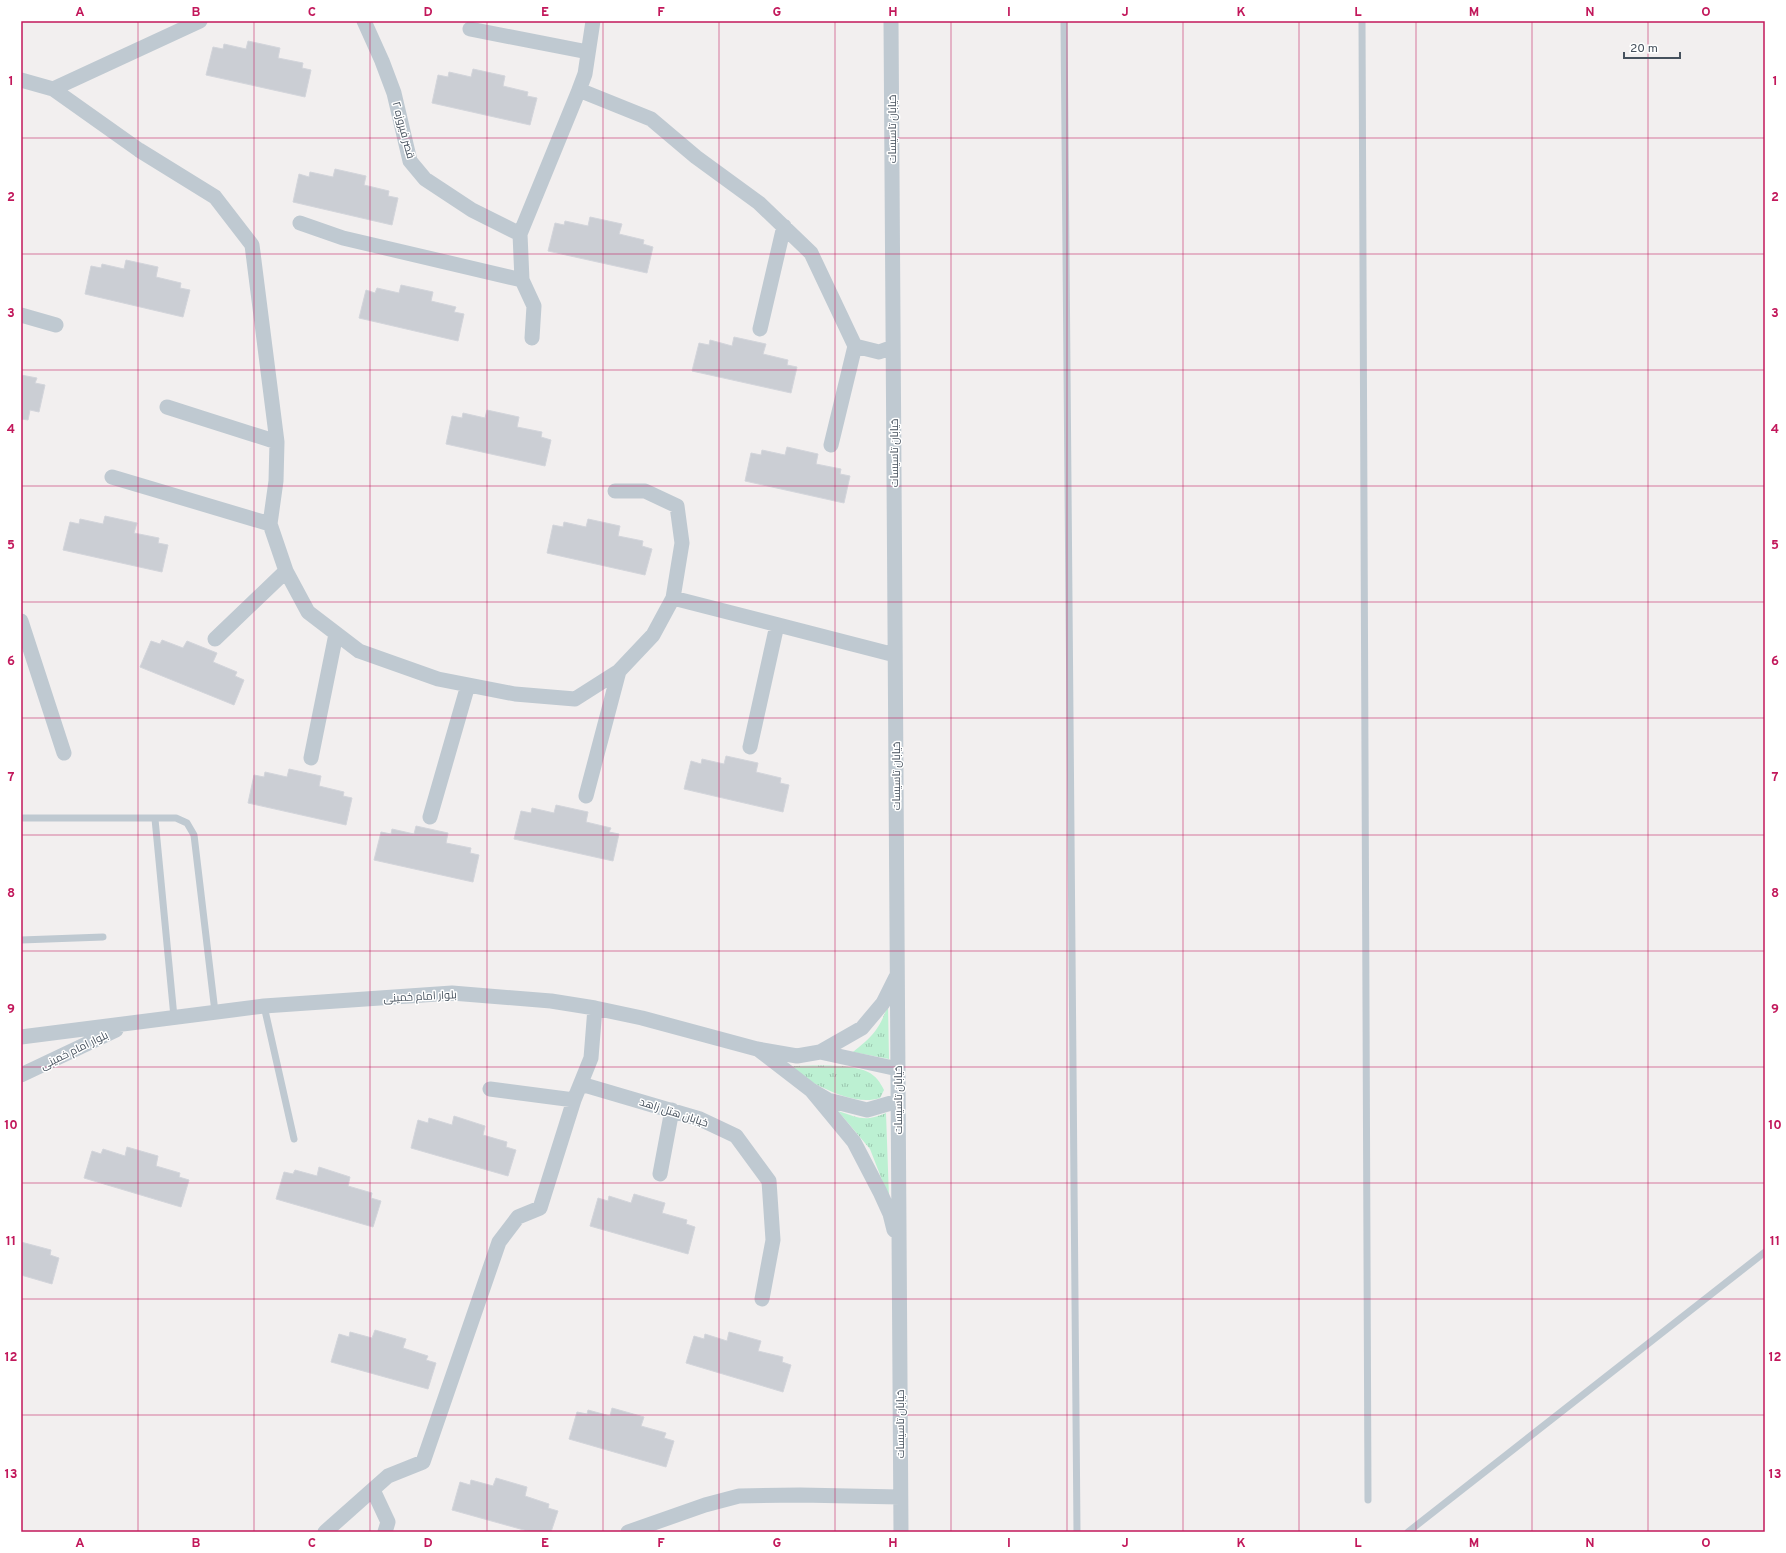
<svg xmlns="http://www.w3.org/2000/svg" width="1786" height="1553" font-family="Overpass,Cairo,sans-serif">
	<style>
		.grass { fill: url(#grass-tufts) }
		.building { fill: #cbced4; stroke: #d3d5db }
		.lines { fill: none; stroke-linecap: round; stroke-linejoin: round }
		.lane { stroke: #bfc9d1; stroke-width: 7 }
		.street { stroke: #bfc9d1; stroke-width: 15 }
		.grid { fill: none; stroke: #c2185b; stroke-width: 1; stroke-opacity: 0.55 }
		.labels { text-anchor: middle; stroke-width: 3; stroke-linejoin: round; paint-order: stroke }
		.street-label { font-size: 11px; fill: #46515d; stroke: #fff }
		.neatline { fill: none; stroke: #c2185b; stroke-width: 1.5 }
		.grid-label { font-size: 13px; text-anchor: middle; font-weight: bold; fill: #c2185b }
	</style>
	<defs>
		<pattern id="grass-tufts" width="24" height="20" patternUnits="userSpaceOnUse"><rect width="24" height="20" fill="#bcf0d2"/><path d="M3 7l-1-3M5 7V3M7 7l1-3M15 17l-1-3M17 17v-4M19 17l1-3" fill="none" stroke="#9bc5ae"/></pattern>
	</defs>
	<rect width="100%" height="100%" fill="#f2efef"/>
	<path class="grass" d="M888 1005 889 1059 853 1052C873 1036 879 1030 888 1005Z
		M781 1066C805 1067 846 1062 868 1072 876 1076 880 1082 884 1090L880 1098C849 1108 809 1079 781 1066Z
		M838 1111C859 1118 865 1122 886 1113L889 1198 870 1149Z"/>
	<path class="building" d="M248 41 280 48 278 58 303 63 302 68 311 70 305 97 206 75 213 47 223 49 224 44 246 49Z
		M473 69 505 76 503 86 528 92 527 96 537 98 530 125 432 103 438 75 448 77 449 72 471 77Z
		M335 169 366 176 364 185 389 191 388 196 398 198 392 225 293 202 299 174 309 177 310 172 333 177Z
		M590 217 622 224 619 234 644 240 643 244 653 247 647 273 548 251 555 223 564 225 565 221 588 226Z
		M126 260 158 267 156 277 181 283 180 288 190 290 183 317 85 294 91 266 101 268 102 264 124 269Z
		M401 285 433 292 431 301 456 307 454 312 464 314 458 341 359 318 366 290 375 293 377 288 399 293Z
		M734 337 766 344 763 354 788 360 787 365 797 367 791 393 692 371 699 343 709 345 710 340 732 346Z
		M21 375 37 378 35 383 45 385 39 412 30 410 28 420 21 419Z
		M487 410 519 417 517 427 542 432 541 437 551 440 545 466 446 444 452 416 462 418 463 413 485 418Z
		M787 447 818 454 816 464 841 469 840 474 850 476 844 503 745 481 751 453 761 455 762 450 785 455Z
		M105 516 137 523 134 533 159 538 158 543 168 545 162 572 63 550 70 522 79 524 80 519 103 524Z
		M588 519 620 526 618 536 643 541 642 546 652 549 645 575 547 553 553 525 563 527 564 522 586 527Z
		M162 640 183 648 187 641 217 653 213 662 237 672 235 676 244 680 234 705 140 667 151 641 160 644Z
		M726 756 758 763 756 772 781 778 780 783 789 785 783 812 684 789 691 761 701 764 702 759 724 764Z
		M289 769 321 776 319 786 344 792 343 796 352 798 346 825 248 803 254 775 264 777 265 772 287 777Z
		M556 805 588 812 586 822 611 828 609 832 619 834 613 861 514 839 521 811 531 813 532 808 554 813Z
		M416 826 448 833 446 843 471 848 470 853 479 855 473 882 374 860 381 832 391 834 392 829 414 834Z
		M454 1116 485 1126 483 1135 507 1142 506 1147 516 1150 508 1176 411 1148 418 1120 428 1123 429 1118 452 1125Z
		M127 1147 158 1156 156 1166 180 1173 179 1177 189 1180 181 1207 84 1178 92 1151 101 1154 103 1149 125 1156Z
		M319 1167 350 1177 348 1186 372 1193 371 1198 381 1201 373 1227 276 1199 284 1172 293 1174 295 1170 317 1176Z
		M634 1194 665 1203 662 1213 687 1220 686 1224 695 1227 688 1254 590 1226 598 1198 608 1201 609 1196 631 1203Z
		M21 1242 51 1250 50 1255 59 1258 52 1284 21 1275Z
		M375 1330 406 1339 403 1348 428 1356 426 1360 436 1363 428 1389 331 1362 339 1334 349 1337 350 1332 372 1338Z
		M729 1332 761 1341 758 1351 783 1357 782 1362 791 1365 783 1392 686 1363 694 1336 704 1339 705 1334 727 1341Z
		M612 1408 644 1417 641 1426 666 1433 664 1438 674 1441 666 1467 569 1439 577 1412 587 1414 588 1410 610 1416Z
		M496 1478 527 1487 525 1496 549 1504 548 1508 558 1511 551 1532H531L452 1510 460 1482 470 1485 471 1480 493 1486Z"/>
	<g class="lines">
		<path class="lane" d="M1064 21 1077 1532
			M1362 21 1368 1500
			M21 818H176L187 823 194 835 215 1012
			M155 819 174 1017
			M21 940 103 937
			M264 1006 294 1139
			M1408 1532 1765 1252"/>
		<path class="street" d="M364 21 382 61 394 93 410 161 425 179 472 210 520 234
			M593 21 585 74 579 90 651 119 696 157 759 203 811 253 855 346 879 352 893 347
			M891 21 901 1532
			M470 29 588 52
			M21 80 53 89 139 150 215 197 252 245 277 442 167 407
			M53 89 200 21
			M300 223 343 238 522 280
			M21 315 56 325
			M760 329 784 226
			M532 338 534 306 522 280 520 234 579 90
			M277 442 276 481 270 524 286 571 308 612 359 651 438 679 515 694 575 699 619 671 653 635 673 598 682 543 677 506 645 491H615
			M831 445 855 346
			M112 477 270 524
			M673 598 895 655
			M21 621 64 753
			M215 639 286 571
			M750 747 777 625
			M311 758 336 634
			M586 796 619 671
			M430 817 468 685
			M21 1037 264 1006 452 993 551 1001 595 1008 642 1018 757 1049 797 1056 820 1052 862 1028 883 1003 896 977
			M759 1050 811 1090 828 1100 867 1110 898 1101
			M820 1052 898 1069
			M21 1075 116 1030
			M581 1084 700 1119 736 1136 769 1181 773 1240 762 1299
			M490 1089 574 1100
			M811 1090 854 1142 880 1192 890 1214 894 1230
			M660 1174 672 1110
			M373 1490 388 1522 385 1532
			M325 1532 388 1476 423 1462 499 1242 518 1217 540 1208 574 1100 591 1058 595 1008
			M628 1532 705 1505 739 1496 800 1495 900 1497"/>
	</g>
	<path class="grid" d="M138 21V1532M254 21V1532M370 21V1532M487 21V1532M603 21V1532M719 21V1532M835 21V1532M951 21V1532M1067 21V1532M1183 21V1532M1299 21V1532M1416 21V1532M1532 21V1532M1648 21V1532M21 138H1765M21 254H1765M21 370H1765M21 486H1765M21 602H1765M21 718H1765M21 835H1765M21 951H1765M21 1067H1765M21 1183H1765M21 1299H1765M21 1415H1765"/>
	<g class="labels">
		<g class="street-label">
			<text transform="translate(892 129) rotate(-90)" y="4">خیابان تاسیسات</text>
			<text transform="translate(404 130) rotate(75)" y="4">قصر فیروزه ۲</text>
			<text transform="translate(894 453) rotate(-90)" y="4">خیابان تاسیسات</text>
			<text transform="translate(896 776) rotate(-90)" y="4">خیابان تاسیسات</text>
			<text transform="translate(420 996) rotate(-3)" y="4">بلوار امام خمینی</text>
			<text transform="translate(74 1050) rotate(-26)" y="4">بلوار امام خمینی</text>
			<text transform="translate(898 1100) rotate(-90)" y="4">خیابان تاسیسات</text>
			<text transform="translate(674 1112) rotate(18)" y="4">خیابان هتل زاهد</text>
			<text transform="translate(900 1424) rotate(-90)" y="4">خیابان تاسیسات</text>
		</g>
	</g>
	<rect width="1786" height="1553" fill="none" stroke="#ffffff" stroke-width="44"/>
	<path d="M1624 52v6h56v-6" fill="none" stroke="#46515d" stroke-width="2"/>
	<text x="1630" y="52" font-size="12" fill="#46515d" stroke="#ffffff" stroke-width="3" paint-order="stroke">20 m</text>
	<rect x="22" y="22" width="1742" height="1509" class="neatline"/>
	<g class="grid-label">
		<text x="80" y="16">A</text>
		<text x="196" y="16">B</text>
		<text x="312" y="16">C</text>
		<text x="428" y="16">D</text>
		<text x="545" y="16">E</text>
		<text x="661" y="16">F</text>
		<text x="777" y="16">G</text>
		<text x="893" y="16">H</text>
		<text x="1009" y="16">I</text>
		<text x="1125" y="16">J</text>
		<text x="1241" y="16">K</text>
		<text x="1358" y="16">L</text>
		<text x="1474" y="16">M</text>
		<text x="1590" y="16">N</text>
		<text x="1706" y="16">O</text>
		<text x="11" y="85">1</text>
		<text x="1775" y="85">1</text>
		<text x="11" y="201">2</text>
		<text x="1775" y="201">2</text>
		<text x="11" y="317">3</text>
		<text x="1775" y="317">3</text>
		<text x="11" y="433">4</text>
		<text x="1775" y="433">4</text>
		<text x="11" y="549">5</text>
		<text x="1775" y="549">5</text>
		<text x="11" y="665">6</text>
		<text x="1775" y="665">6</text>
		<text x="11" y="781">7</text>
		<text x="1775" y="781">7</text>
		<text x="11" y="897">8</text>
		<text x="1775" y="897">8</text>
		<text x="11" y="1013">9</text>
		<text x="1775" y="1013">9</text>
		<text x="11" y="1129">10</text>
		<text x="1775" y="1129">10</text>
		<text x="11" y="1245">11</text>
		<text x="1775" y="1245">11</text>
		<text x="11" y="1361">12</text>
		<text x="1775" y="1361">12</text>
		<text x="11" y="1478">13</text>
		<text x="1775" y="1478">13</text>
		<text x="80" y="1547">A</text>
		<text x="196" y="1547">B</text>
		<text x="312" y="1547">C</text>
		<text x="428" y="1547">D</text>
		<text x="545" y="1547">E</text>
		<text x="661" y="1547">F</text>
		<text x="777" y="1547">G</text>
		<text x="893" y="1547">H</text>
		<text x="1009" y="1547">I</text>
		<text x="1125" y="1547">J</text>
		<text x="1241" y="1547">K</text>
		<text x="1358" y="1547">L</text>
		<text x="1474" y="1547">M</text>
		<text x="1590" y="1547">N</text>
		<text x="1706" y="1547">O</text>
	</g>
</svg>
